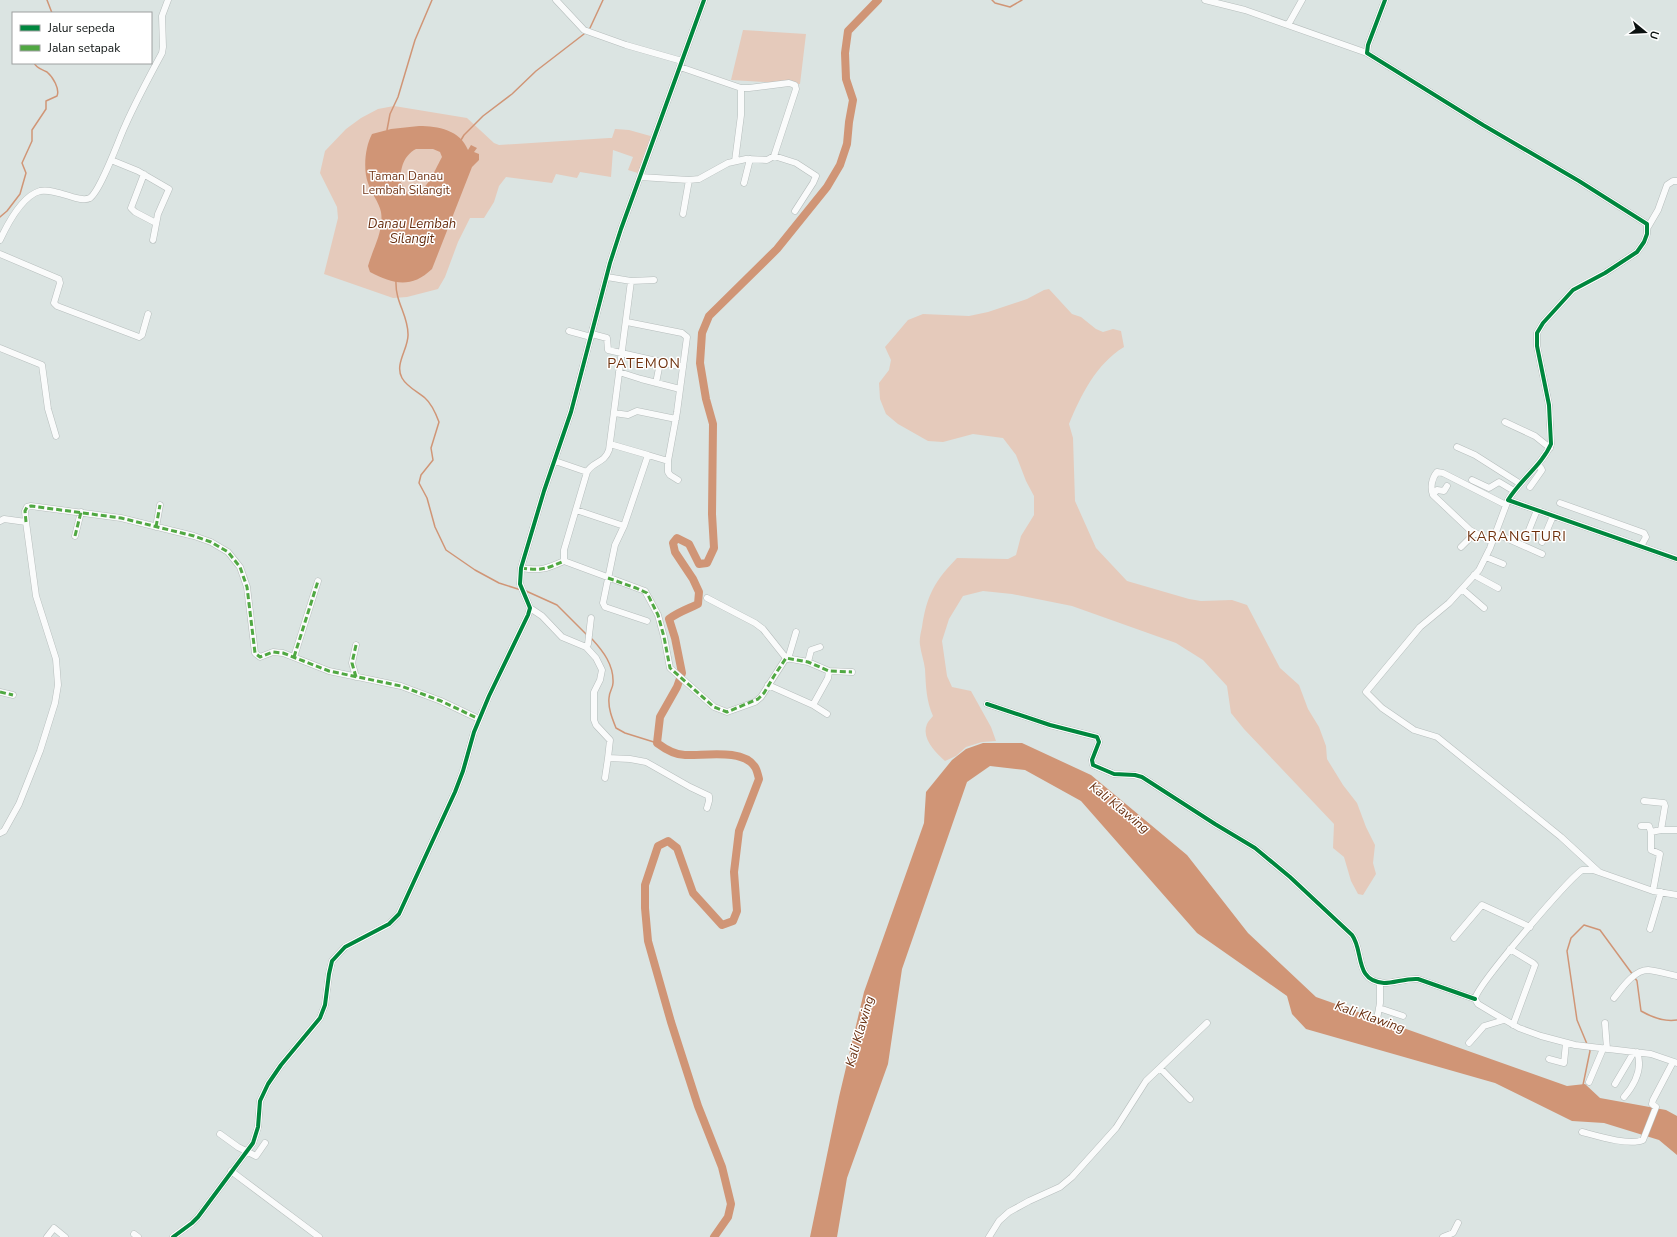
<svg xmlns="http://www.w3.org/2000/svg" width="1677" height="1237" font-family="'Nunito Sans',sans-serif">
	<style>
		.green { fill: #e5cabb }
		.water { fill: #d09576; fill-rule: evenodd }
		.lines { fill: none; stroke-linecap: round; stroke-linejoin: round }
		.stream { stroke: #d09576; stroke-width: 1.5 }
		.river { stroke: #d09576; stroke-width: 8 }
		.minor-casing { stroke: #b6bdbc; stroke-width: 7 }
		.minor { stroke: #fafbfb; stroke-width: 6 }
		.quiet { stroke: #50a842; stroke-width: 3; stroke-dasharray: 6 3; stroke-linecap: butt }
		.cycleway-casing { stroke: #fff; stroke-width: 6 }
		.cycleway { stroke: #00873e; stroke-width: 4 }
		.labels { text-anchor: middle; stroke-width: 3; stroke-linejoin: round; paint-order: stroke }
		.park-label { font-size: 12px; fill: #74391b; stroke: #fff }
		.water-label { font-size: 13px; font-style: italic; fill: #682e0f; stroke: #fff }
		.quarter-label { font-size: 14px; letter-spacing: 1px; fill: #6d2f0b; stroke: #fff }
	</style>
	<rect width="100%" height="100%" fill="#dbe4e2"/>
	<path class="green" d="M743 30 806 34 800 84 731 80Z
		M394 106 467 118 494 143 499 145 609 138H612L615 129 629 130 654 137 641 174 628 170 633 157 613 150 611 177 580 172 577 178 556 174 552 183 506 177 499 186 494 202 484 218H470L458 242 445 277 438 289 407 297 393 298 324 274 338 218 337 207 320 173 325 151 346 129 361 118 378 109Z
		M1049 289 1072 314 1081 317 1096 329 1103 332 1113 329 1121 331 1124 347C1096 364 1081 395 1069 424L1073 438 1075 501 1096 548 1127 581 1189 599 1201 601 1232 600 1247 605 1280 668 1299 685 1308 709 1319 727 1326 746 1327 759 1343 785 1357 803 1366 827 1375 845 1373 863 1376 874 1363 895 1358 894 1351 881 1344 857 1333 848 1334 824 1244 729 1231 713 1227 686 1203 660 1176 643 1072 606 1012 594 983 591 963 596 949 619 942 641 947 676 952 687 971 691 991 727 996 741 982 742 966 747 956 756 945 761C935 752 921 738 927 724 928 721 931 719 933 716 926 700 926 687 925 669 924 661 921 653 920 645 919 639 921 632 922 627 927 594 935 581 957 558L1008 559 1016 555 1021 536 1034 515V496L1026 481 1016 455 1003 438 973 434 943 442 928 441 898 424 886 414 880 399 879 383 889 370 891 360 885 347 908 320 923 314 969 316 988 312 1027 299 1044 290Z"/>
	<path class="water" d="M419 126C438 126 460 130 468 150L471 145 477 148 474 152 479 154V160L472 167 432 269C411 289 393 284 370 272L368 266C373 248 384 231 381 212 379 202 371 193 368 183 363 169 365 147 372 134L391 129ZM416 149H433L440 152 442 157C433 173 427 193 409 196L400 181C401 168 403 156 416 149Z
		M983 743H1022L1091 775 1187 855 1248 933 1316 997 1567 1086 1585 1084 1600 1098 1666 1110 1677 1116V1155L1659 1140 1604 1123 1572 1121 1495 1083 1306 1029 1292 1014 1287 996 1197 933 1081 801 1025 770 990 766 967 782 902 969 888 1064 847 1178 837 1237H810L839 1097 864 992 924 823 926 792 952 760 966 749Z"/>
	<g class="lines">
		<path class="stream" d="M47 0 52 13
			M992 0 995 3 1010 7 1022 0
			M590 28 603 0
			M387 130 390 114 398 97 415 40 432 0
			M461 140 464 135 483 116 512 94 536 71 584 34
			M0 217 7 211 20 194 26 173 22 163 32 141V130L46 109V101L57 96C60 89 53 77 47 72 42 69 37 69 34 63
			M396 281C395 302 408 315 408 334 409 348 394 364 402 378 407 387 418 392 425 398 432 404 436 414 439 422L431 448 433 460 421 475 419 483 427 498 435 527 446 550 475 570 499 583 521 590
			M526 591 557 605 587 635
			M592 639C603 651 614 665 613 683 613 688 609 692 609 698 608 708 612 718 616 728L625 733 657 743
			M1635 978 1637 981 1641 1011C1653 1018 1664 1022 1677 1020
			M1587 1044 1577 1020 1567 951 1571 938 1584 925 1600 930 1633 975
			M1583 1085 1590 1051 1589 1048"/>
		<path class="river" d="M714 1237 728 1217 731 1204 722 1167 698 1106 671 1022 648 941 645 908V885L658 846 668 841 677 848 693 893 722 925 733 921 737 911 734 872 739 831 759 779C758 775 757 770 755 767 743 748 703 756 685 755 674 755 665 749 657 743L660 717 677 687 682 673 675 638 669 619C678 612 688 609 698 604L699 592 693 579 675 552 673 543 677 538 689 544 699 564 707 563 714 548 712 514 713 424 706 399 700 363 702 333 709 316 777 249 827 187 840 165 847 144 849 122 853 100 846 79 845 53 848 31 878 0"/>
		<defs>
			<path id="minor" d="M556 0 584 30 626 45 682 61
				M1205 0 1245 10 1367 53
				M1385 0 1368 45 1367 53 1483 125 1579 181 1647 224V234L1644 242 1637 252 1605 273 1573 290 1543 323 1537 333V346L1549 405 1551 444C1542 465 1520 480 1508 500L1677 559
				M1288 25 1302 0
				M774 156 796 163 816 176 813 183 795 211
				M111 160 138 171 169 189 158 214 153 240
				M735 161 741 115V88
				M144 174 131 208 135 212 156 223
				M640 177 689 180 699 179 728 163 746 159 767 160 774 156 796 89 795 85 789 83 749 88H741L680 67
				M744 183 750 159
				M683 214 689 180
				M1648 227 1658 210 1667 185 1673 181H1677
				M0 240C7 225 22 196 40 191 51 189 65 195 76 198 80 199 86 200 90 198 101 190 118 141 125 126 136 101 149 77 162 53L163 47 162 16 168 0
				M0 254 59 279 60 283 54 303 57 306 139 337 142 335 148 314
				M631 281 654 280
				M627 322 682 333 687 337 677 412 668 461V472L670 475 678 480
				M569 331 591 337
				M592 334 607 338 608 350 683 367
				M0 348 42 365 48 409 56 436
				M619 372 641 379 680 389
				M656 383 660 363
				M614 413 628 415 637 411 676 419
				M1505 422 1535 436 1550 448
				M610 444 648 455 624 526 615 545 603 603 605 607 647 621
				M1457 447 1475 455 1519 483
				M648 455 668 461
				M555 461 587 472 564 550V561L645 591 658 615 664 637 670 668 714 707 727 712 755 702 761 697 786 658 808 662 829 671 852 672
				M587 472C593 461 604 464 609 450L631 281 607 277
				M1472 480 1489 488 1499 482 1514 491
				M1530 487 1542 470 1541 468 1537 465
				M1433 495 1437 490 1444 491 1447 486
				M1508 500 1490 548 1479 570 1449 603 1420 627 1366 692 1382 708 1414 730 1437 737 1561 837 1599 872
				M1560 503 1644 533 1646 537 1641 546
				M576 510 624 526
				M0 521 4 519 26 522 36 596 56 659 58 685 55 703 40 751 19 804 4 831 0 833
				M26 522 25 511 27 507 31 506 121 518 194 536 211 542 228 552 240 567 247 587 255 653 260 657 273 652 283 653 329 671 401 686 441 701 479 719
				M156 527 160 505
				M1529 530 1537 510
				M1495 533 1542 554
				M75 536 81 512
				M1492 542 1470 530 1433 495C1430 487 1432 478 1437 472L1443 473 1506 505
				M1542 542 1553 516
				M1461 547 1475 533
				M1486 557 1503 564
				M521 568C541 571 546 569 564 561
				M1474 575 1498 588
				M1462 589 1484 608
				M707 598 755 623 763 629 786 658
				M530 608 542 616 562 637 586 647 596 658 602 670 600 680 594 692V720L596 725 610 740 608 758 630 759 646 762 690 787 709 796V801L707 808
				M586 647 588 644 591 618
				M294 657 318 581
				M788 659 796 632
				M808 662 811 650 820 647
				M356 677 352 663 356 645
				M768 685 813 705
				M0 692 13 695
				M987 704 1050 725 1097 737 1099 742 1092 760 1093 765 1114 774 1135 775 1142 777 1215 824 1255 848 1290 877 1352 935C1364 951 1354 981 1384 983 1395 983 1406 978 1418 979L1475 999
				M827 714 813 705 828 678 829 671
				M605 778 608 758
				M1644 801 1664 803 1665 806 1661 830 1651 832V850L1660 854 1653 891
				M1641 826H1649L1651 832
				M1661 830H1677
				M1677 895 1653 891 1593 870H1582C1567 881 1477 985 1475 999L1478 1004 1493 1013 1519 1028 1541 1036 1575 1045 1651 1054 1677 1063
				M1650 929 1661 892
				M1454 938 1482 905 1530 927
				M1510 949 1533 963 1535 965 1513 1025
				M1614 998C1622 988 1634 970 1648 970 1658 971 1667 974 1677 976
				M1379 1008 1403 1016
				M1377 1019 1380 1003V982
				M1605 1023 1607 1049
				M1469 1043 1484 1026 1504 1020
				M1549 1059 1564 1063 1566 1043
				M1160 1068 1190 1099
				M1589 1082 1603 1049
				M1615 1084 1634 1052
				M1624 1097C1635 1084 1643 1068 1637 1052
				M1582 1132C1597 1136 1629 1146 1643 1140L1656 1107 1652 1104 1653 1100 1673 1062
				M220 1134 238 1147 256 1156 265 1143
				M231 1171 319 1237
				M134 1234 138 1237
				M47 1237 54 1228 65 1237
				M173 1237 192 1223 198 1217 253 1143 258 1127 260 1101 268 1084 281 1065 320 1018 325 1005 329 974 332 961 345 947 389 924 399 914 455 792 463 771 474 732 489 696 528 615 530 608 528 603 520 584 521 568 544 491 571 412 610 263 621 229 704 0
				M989 1237 999 1221 1009 1212 1029 1201 1060 1187 1072 1177 1116 1128 1146 1081 1207 1023
				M1443 1237 1453 1233 1458 1223"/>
		</defs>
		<use href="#minor" class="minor-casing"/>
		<use href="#minor" class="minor"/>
		<path class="quiet" d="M26 522 25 511 27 507 31 506 121 518 194 536 211 542 228 552 240 567 247 587 255 653 260 657 273 652 283 653 329 671 401 686 441 701 479 719
			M156 527 160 505
			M75 536 81 512
			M521 568C541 571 546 569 564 561
			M608 578 636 588 647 593 658 615 664 637 670 668 714 707 727 712 758 699 764 693 774 676 786 658 808 662 829 671 852 672
			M294 657 318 581
			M356 677 352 663 356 645
			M0 692 13 695"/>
		<defs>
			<path id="cycleway" d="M1385 0 1368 45 1367 53 1483 125 1579 181 1647 224V234L1644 242 1637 252 1605 273 1573 290 1543 323 1537 333V346L1549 405 1551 444C1542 465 1520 480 1508 500L1677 559
				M987 704 1050 725 1097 737 1099 742 1092 760 1093 765 1114 774 1135 775 1142 777 1215 824 1255 848 1290 877 1352 935C1364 951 1354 981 1384 983 1395 983 1406 978 1418 979L1475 999
				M173 1237 192 1223 198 1217 253 1143 258 1127 260 1101 268 1084 281 1065 320 1018 325 1005 329 974 332 961 345 947 389 924 399 914 455 792 463 771 474 732 489 696 528 615 530 608 528 603 520 584 521 568 544 491 571 412 610 263 621 229 704 0"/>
		</defs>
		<use href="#cycleway" class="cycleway-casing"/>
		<use href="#cycleway" class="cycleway"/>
	</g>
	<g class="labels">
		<g class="park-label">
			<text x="406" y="180">Taman Danau<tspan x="406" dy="14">Lembah Silangit</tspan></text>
		</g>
		<g class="water-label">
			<text x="412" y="228">Danau Lembah<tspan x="412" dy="15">Silangit</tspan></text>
			<text transform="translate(1120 807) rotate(39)" y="5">Kali Klawing</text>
			<text transform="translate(1370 1016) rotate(19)" y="5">Kali Klawing</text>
			<text transform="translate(859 1031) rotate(-74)" y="5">Kali Klawing</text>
		</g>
		<g class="quarter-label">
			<text x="644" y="368">PATEMON</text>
			<text x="1517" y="541">KARANGTURI</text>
		</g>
	</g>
	<rect x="12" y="12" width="140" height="52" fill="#ffffff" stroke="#9ea0a0"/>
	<rect x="20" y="25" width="20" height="6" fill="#00873e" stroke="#9ea0a0"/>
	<text x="48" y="32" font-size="12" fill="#0c1211">Jalur sepeda</text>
	<rect x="20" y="45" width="20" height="6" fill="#50a842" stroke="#9ea0a0"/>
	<text x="48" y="52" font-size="12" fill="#0c1211">Jalan setapak</text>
	<g transform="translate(1645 32) rotate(108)" stroke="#ffffff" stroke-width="3" paint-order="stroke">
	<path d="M0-3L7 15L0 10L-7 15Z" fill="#0c1211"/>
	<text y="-6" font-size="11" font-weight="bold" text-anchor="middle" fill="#0c1211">U</text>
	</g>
</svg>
